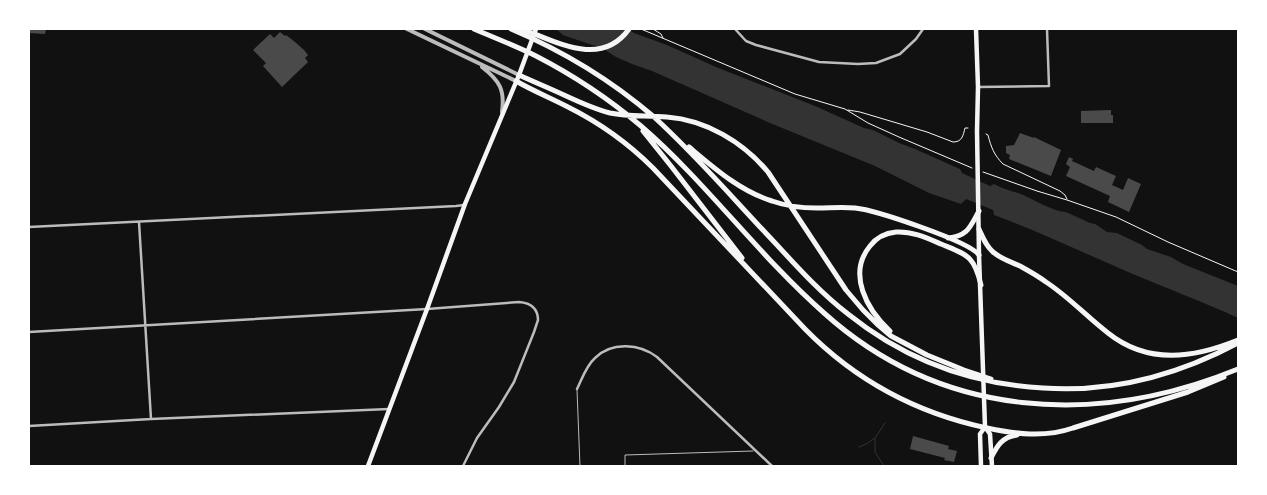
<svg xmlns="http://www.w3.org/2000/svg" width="1267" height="495" font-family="Georgia,serif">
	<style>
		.water { fill: #333 }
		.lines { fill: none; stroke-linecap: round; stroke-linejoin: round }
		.stream { stroke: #333; stroke-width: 1 }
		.building { fill: #4a4a4a }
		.path { stroke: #f5f5f5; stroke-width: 1 }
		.service { stroke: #bcbcbc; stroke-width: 1 }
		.minor { stroke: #bcbcbc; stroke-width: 2.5 }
		.tertiary { stroke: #bcbcbc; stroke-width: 4 }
		.primary { stroke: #f5f5f5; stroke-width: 4.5 }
		.motorway { stroke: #f5f5f5; stroke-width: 5 }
	</style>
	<rect width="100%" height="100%" fill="#111"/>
	<path class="water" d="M556 29H628L634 33 667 45 716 67 815 106 864 128 873 130 899 143 915 149 960 169 962 173 990 186 994 184C1003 189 1012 191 1021 194 1033 199 1054 212 1066 212L1090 223 1095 224 1107 232 1117 233 1142 245 1147 249 1171 257 1183 264 1238 286V318C1202 301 1165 288 1128 272 1084 253 1040 232 994 215L993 210 966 199 961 204 929 193 875 166 770 123 652 71 632 64 616 57 601 47 592 45 563 35Z"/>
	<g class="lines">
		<path class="stream" d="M859 447 866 444 875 438
			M884 466 875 452V438L885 423"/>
	</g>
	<path class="building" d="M29 29H46L45 34 29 33Z
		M280 32 285 36 286 35 295 42 304 50 308 55 305 58 308 62 282 87 263 66 266 63 253 50 270 34 274 38Z
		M1111 110V115H1113V123H1081V111Z
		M1020 133 1034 138V137L1061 150 1051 176 1009 159 1010 155 1006 153V146L1014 145Z
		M1069 157 1073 159 1072 161 1094 171 1096 167 1116 176 1112 185 1123 190 1128 178 1141 184 1129 212 1108 202 1110 196 1066 176 1070 167 1066 164Z
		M913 436 949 446 948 449 957 451 954 462 944 460 945 458 910 449Z"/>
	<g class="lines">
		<path class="path" d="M641 29 795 94 845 109 868 123 899 137 972 168
			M653 29 661 34 663 38
			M848 110 860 112 927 132 953 142C962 142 963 136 965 128H968
			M986 134 988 135C991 147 994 155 1003 164L1060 191 1065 195 1067 199
			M983 172 1037 191 1067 200 1116 217 1168 242 1238 272"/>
		<path class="service" d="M577 390 580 466
			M625 466V455L753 451"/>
		<path class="minor" d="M735 29 746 41 756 45 819 62 858 64 876 63 900 54 916 39 923 29
			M978 87 1049 86 1047 29
			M139 222 151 419
			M29 227 456 206 464 205
			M29 332 427 309 519 302C531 303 538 308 538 320L534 332 514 382 499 407 477 438 463 466
			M577 389C582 379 586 366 595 358 612 341 640 344 657 357L772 466
			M29 426 151 419 389 409"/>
		<path class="tertiary" d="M407 29 516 81
			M425 29 519 75
			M482 67C500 81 505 90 502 112"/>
		<path class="primary" d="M976 29 978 87 977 131 979 255 985 427 990 434 992 466
			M368 466 427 309 465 204 519 75 536 29
			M981 466 980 434 985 427"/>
		<path class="motorway" d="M474 29C495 38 516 46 536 56 573 75 609 99 641 126 707 183 758 255 824 313 942 419 1096 427 1238 369
			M511 29C563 51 611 80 654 117 698 157 736 202 777 245 799 269 822 294 848 314 904 359 971 384 1043 388 1113 393 1176 376 1238 343
			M522 29C557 42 601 68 629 29
			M519 75C534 82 549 88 564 95 579 102 594 109 610 113 629 117 648 115 667 117 706 120 743 142 768 172L846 290 863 310 877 324 891 336 927 355 964 370 991 379
			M516 81C533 91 551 98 568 107 600 123 628 143 653 168L805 329C856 381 916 413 987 428 1016 434 1044 438 1073 428L1188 392 1224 377
			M643 131 671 166 742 258
			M689 147C714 168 740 191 772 201 786 206 802 208 817 208 830 208 842 207 855 208 875 210 969 241 979 255
			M979 229C983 238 986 246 993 252 1001 259 1011 262 1020 266 1029 271 1038 276 1046 282 1069 297 1087 317 1108 333 1148 365 1194 358 1238 340
			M948 238C968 236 970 227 979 211
			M890 331C867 310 847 274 870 246 876 238 886 233 896 232 912 231 927 238 941 244 967 255 974 255 981 285
			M991 458C997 446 1002 437 1017 435"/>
	</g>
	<rect width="1267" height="495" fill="none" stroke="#ffffff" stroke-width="60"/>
</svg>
